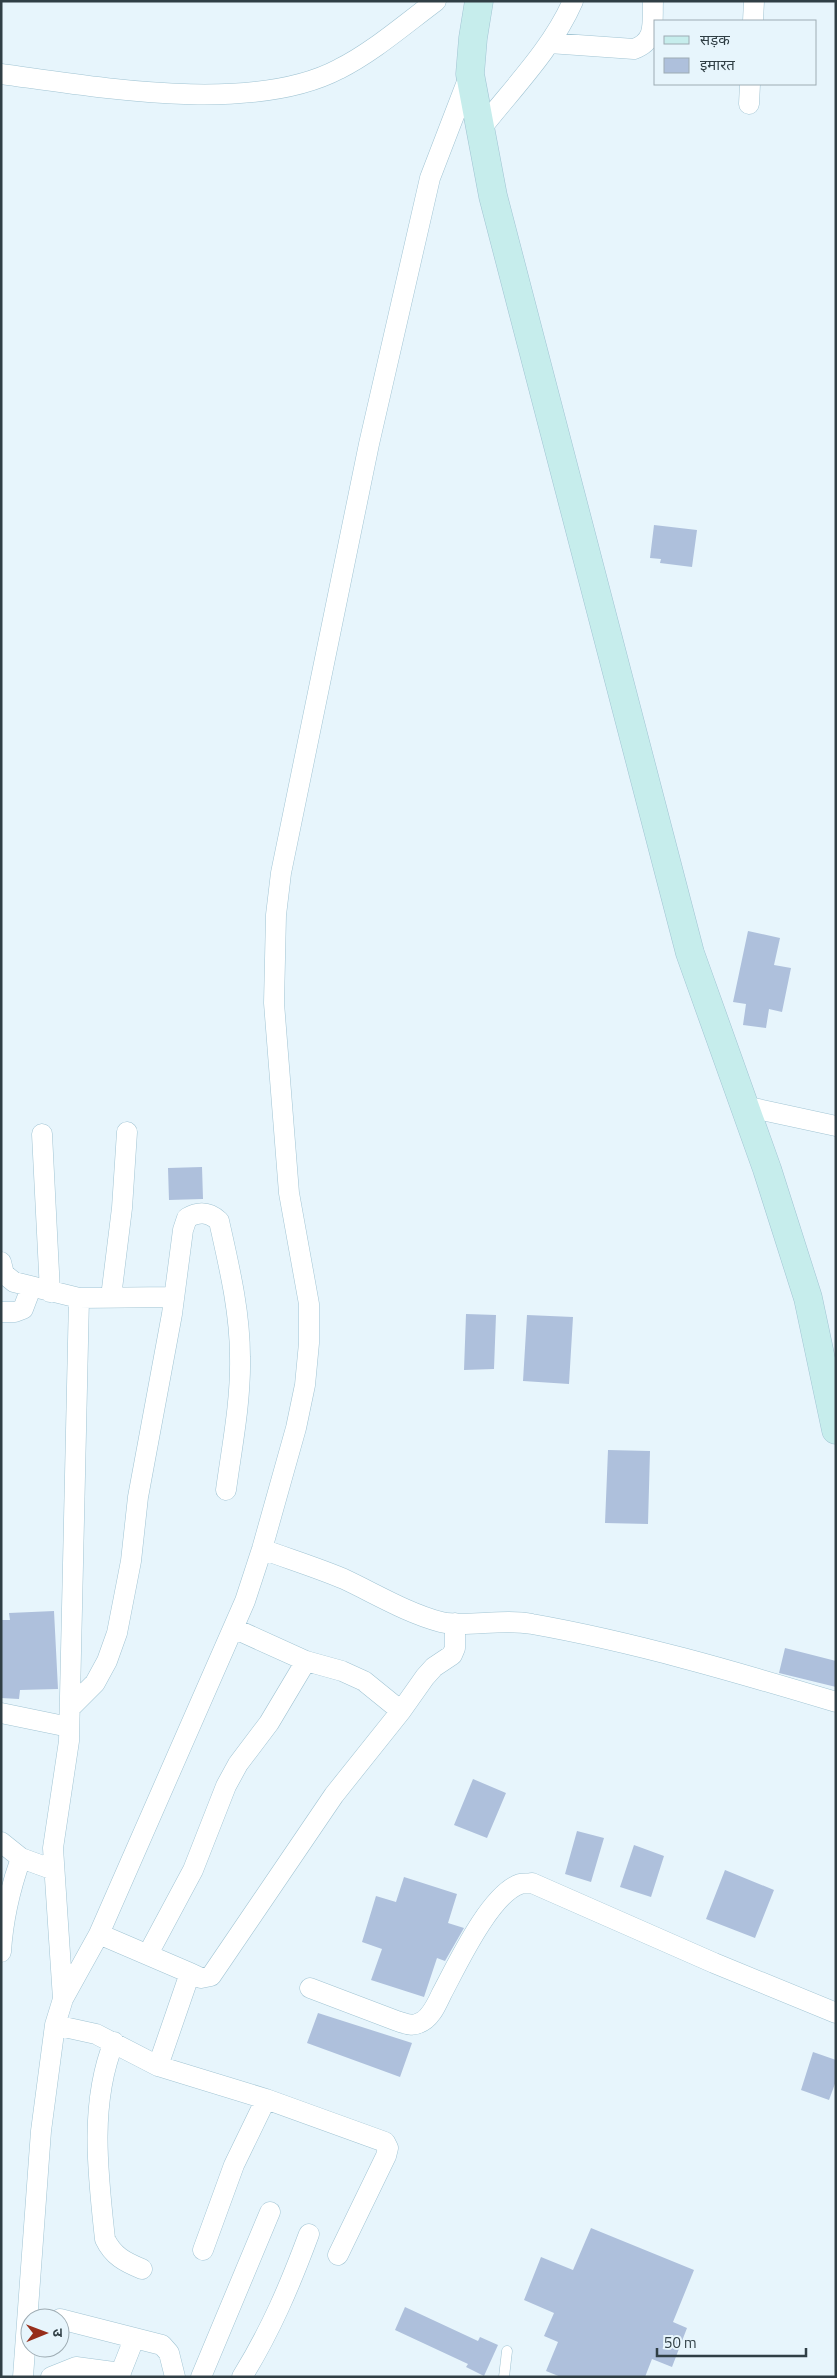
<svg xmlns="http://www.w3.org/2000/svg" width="837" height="2378" font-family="'Titillium Web','Noto Sans Devanagari',sans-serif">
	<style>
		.building { fill: #aec0dc }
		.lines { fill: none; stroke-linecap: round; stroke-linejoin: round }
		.lane-casing { stroke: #a1c4d3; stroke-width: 11 }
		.street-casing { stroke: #a1c4d3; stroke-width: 21 }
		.secondary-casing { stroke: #a1c4d3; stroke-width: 29 }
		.lane { stroke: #fff; stroke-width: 10 }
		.street { stroke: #fff; stroke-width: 20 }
		.secondary { stroke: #c6edec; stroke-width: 28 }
	</style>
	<rect width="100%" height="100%" fill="#e7f5fc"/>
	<path class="building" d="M654 525 697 530 692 567 660 563 661 559 650 558Z
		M748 931 780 938 774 965 791 968 782 1012 769 1009 766 1028 743 1025 746 1004 733 1002Z
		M202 1167 203 1199 169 1200 168 1168Z
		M466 1314 496 1315 494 1369 464 1370Z
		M527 1315 573 1317 569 1384 523 1381Z
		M608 1450 650 1451 648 1524 605 1523Z
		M54 1611 58 1689 20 1690 19 1699 1 1698V1620H10L9 1613Z
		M785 1648 836 1661V1687L779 1673Z
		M473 1779 506 1793 487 1838 454 1825Z
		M577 1831 604 1838 591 1882 565 1874Z
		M634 1845 664 1856 651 1897 620 1887Z
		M725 1870 774 1890 755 1938 706 1919Z
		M404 1877 457 1894 448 1923 464 1928 445 1961 437 1958 424 1997 371 1980 382 1949 362 1942 376 1896 396 1902Z
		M318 2013 412 2043 400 2077 307 2043Z
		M813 2052 836 2060V2081L829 2100 801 2090Z
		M591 2228 694 2270 673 2322 687 2328 672 2367 652 2359 645 2377H561L546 2371 558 2342 544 2336 554 2313 524 2300 541 2257 573 2270Z
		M405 2307 478 2341 480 2337 498 2345 484 2376 466 2367 468 2364 395 2330Z"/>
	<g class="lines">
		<defs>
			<path id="lane" d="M504 2377 507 2351"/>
			<path id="street" d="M753 21 754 1
				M549 43 634 49C657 41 652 22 653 1
				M1 74C97 87 252 115 339 69 373 52 405 24 436 1
				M749 104 750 84
				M480 130C512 89 552 49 573 1
				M744 1106 836 1126
				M42 1134 50 1292
				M1 1262 4 1274 14 1282 79 1298 173 1297
				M111 1297 122 1208 127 1132
				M1 1312H15L23 1309 31 1288
				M262 1549C289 1559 318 1568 344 1579 376 1594 407 1613 441 1622 465 1628 503 1618 532 1624 634 1642 736 1672 836 1702
				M233 1628 306 1661 342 1671 364 1681 401 1711
				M70 1708 95 1683 107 1661 117 1633 131 1561 138 1497 172 1314 183 1230 187 1218C199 1211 209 1212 219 1221 229 1266 240 1311 240 1357 241 1401 232 1446 226 1490
				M1 1713 69 1727
				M1 1842 21 1858 54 1870
				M99 1934 190 1973 201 1978 211 1976 334 1795 401 1711 425 1677 434 1667 452 1655 455 1648V1623
				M1 1952C3 1918 10 1889 21 1858
				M148 1954 193 1870 226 1786 238 1764 269 1723 306 1661
				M310 1988 397 2021C404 2023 412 2027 419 2023 431 2019 437 2003 442 1993 457 1965 490 1894 520 1884 523 1883 528 1884 532 1883L714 1963 836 2013
				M63 1999 53 1848 69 1741 79 1298
				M55 2025 96 2034 158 2066 266 2099 385 2142 388 2148 386 2156 338 2255
				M114 2042C89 2103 98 2175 105 2239 113 2256 125 2262 142 2269
				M158 2066 190 1973
				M203 2250 234 2165 266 2099
				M60 2319 162 2345 169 2353 175 2377
				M23 2377 41 2131 55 2025 63 1999 99 1934 245 1601 262 1549 296 1428 305 1385 309 1343V1304L289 1193 274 1003 276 915 281 873 369 444 430 178 470 74
				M51 2377 76 2367 121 2373
				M119 2377 134 2339
				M201 2377 270 2212
				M242 2377C271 2330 290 2285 309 2234"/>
			<path id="secondary" d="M479 1 473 38 470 74 493 196 690 953 767 1169 808 1298 836 1430"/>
		</defs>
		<use href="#lane" class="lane-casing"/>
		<use href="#street" class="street-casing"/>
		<use href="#secondary" class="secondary-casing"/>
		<use href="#lane" class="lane"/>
		<use href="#street" class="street"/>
		<use href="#secondary" class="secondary"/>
	</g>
	<rect width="837" height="2378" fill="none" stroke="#303f45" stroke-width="5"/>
	<rect x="654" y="20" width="162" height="65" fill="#e7f5fc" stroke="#9eacb3"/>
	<rect x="664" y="36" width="25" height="8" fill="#c6edec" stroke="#9eacb3"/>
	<text x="700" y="45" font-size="15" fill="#303f45">सड़क</text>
	<rect x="664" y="58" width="25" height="15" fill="#aec0dc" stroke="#9eacb3"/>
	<text x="700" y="70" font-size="15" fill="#303f45">इमारत</text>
	<g transform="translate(45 2333) rotate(89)"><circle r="24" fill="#e7f5fc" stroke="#9eacb3"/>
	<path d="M0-4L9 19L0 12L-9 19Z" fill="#972e1b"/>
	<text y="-8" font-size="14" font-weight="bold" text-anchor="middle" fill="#303f45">उ</text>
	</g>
	<path d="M657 2348v8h149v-8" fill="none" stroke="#303f45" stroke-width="2.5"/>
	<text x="664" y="2348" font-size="15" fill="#303f45" stroke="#e7f5fc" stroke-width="4" paint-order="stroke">50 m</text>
</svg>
